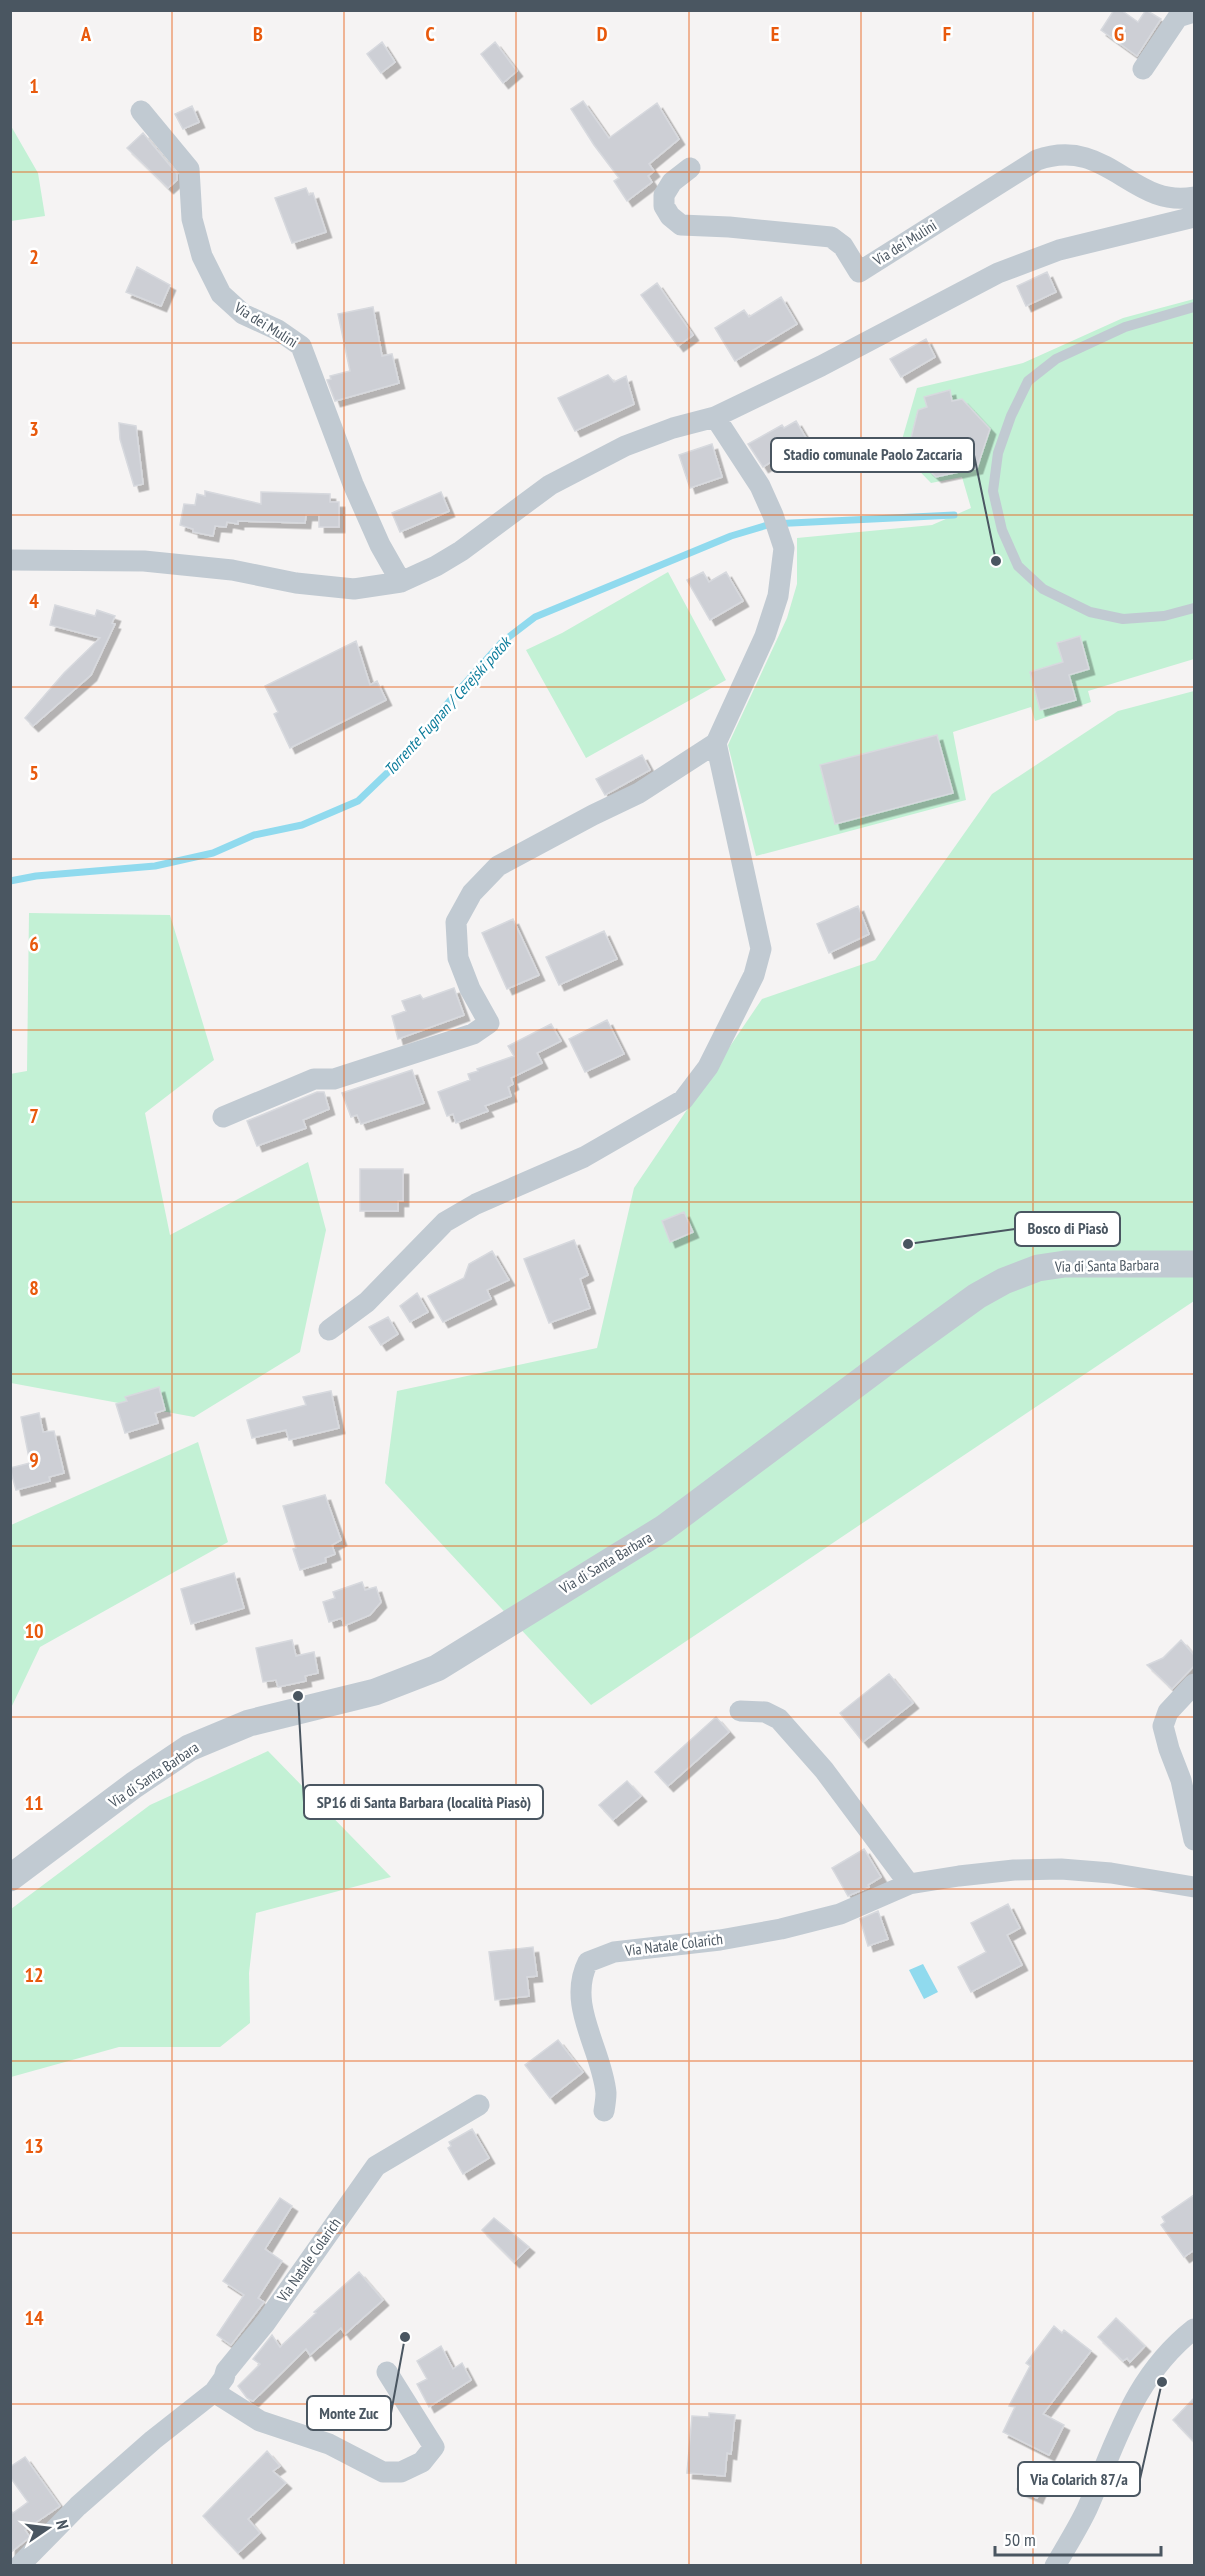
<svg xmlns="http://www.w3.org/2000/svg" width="1205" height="2576" font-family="'PT Sans Narrow',sans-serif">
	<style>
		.green { fill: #c3f1d5 }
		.water { fill: #90daee }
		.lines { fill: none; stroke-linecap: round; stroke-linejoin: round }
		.stream { stroke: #90daee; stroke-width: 7 }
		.building { fill: #cdcfd5; stroke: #d7d9de; stroke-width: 1.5; filter: url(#shadow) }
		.service { stroke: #c1cad2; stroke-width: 10 }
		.minor { stroke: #c1cad2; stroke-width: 21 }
		.tertiary { stroke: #c1cad2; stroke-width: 27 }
		.grid { fill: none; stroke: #e8590c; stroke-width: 1.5; stroke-opacity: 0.55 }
		.labels { text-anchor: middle; stroke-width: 5; stroke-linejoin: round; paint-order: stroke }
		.street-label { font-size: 15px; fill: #4a5661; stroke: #fff }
		.water-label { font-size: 16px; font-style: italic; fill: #0c7c9b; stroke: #fff }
		.grid-label { font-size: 20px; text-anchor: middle; font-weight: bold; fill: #e8590c; stroke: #fff; stroke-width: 5; stroke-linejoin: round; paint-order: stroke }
		.leader { fill: none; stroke: #4a5661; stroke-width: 2 }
		.callout-dot { fill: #4a5661; stroke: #fff; stroke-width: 2 }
		.callout { fill: #fff; stroke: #4a5661; stroke-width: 2 }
		.callout-label { font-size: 16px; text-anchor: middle; font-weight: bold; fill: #4a5661 }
	</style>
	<defs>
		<filter id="shadow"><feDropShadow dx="5.5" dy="5.5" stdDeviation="0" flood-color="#0004"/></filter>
	</defs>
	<rect width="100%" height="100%" fill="#f5f3f3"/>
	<path class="green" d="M11 126 38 173 45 216 11 221Z
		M1194 299V659L1088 691 1091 702 1035 721 1031 707 953 732 966 800 756 856 728 745 787 618 797 584V538L932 525 971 508 962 477 931 483 899 450 917 388 1023 363 1123 318Z
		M668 572 726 680 586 758 526 650 562 633Z
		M1194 691V1301L591 1705 385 1483 397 1391 597 1348 634 1188 762 999 875 960 992 794 1118 711Z
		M29 913 170 915 214 1060 145 1113 170 1235 308 1162 326 1230 300 1352 194 1417 11 1383 10 1074 27 1071Z
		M198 1442 228 1542 40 1647 11 1708V1525Z
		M268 1751 391 1877 256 1913 249 1973 250 2023 220 2047H119L11 2077V1909L150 1805Z"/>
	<path class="water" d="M923 1964 938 1992 924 1999 909 1970Z"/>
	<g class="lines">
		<path class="stream" d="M10 881 36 876 155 866 213 853 254 835 302 825 358 801 411 750 452 698 501 643 535 617 731 536 771 524 954 515"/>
	</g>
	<path class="building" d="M1114 10H1121L1138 22 1146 10 1161 19 1137 56 1101 30Z
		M382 42 395 62 381 73 367 54Z
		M495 42 517 71 503 83 481 54Z
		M583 101 609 138 657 103 679 139 649 164 654 171 648 176 652 182 627 201 614 181 619 178 594 145 571 109Z
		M192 106 199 122 183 129 175 114Z
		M143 133 177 174V180L168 188 127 148Z
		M306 188 309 195 313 193 326 232 292 243 275 198Z
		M137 267 170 285 161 306 126 292Z
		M1047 272 1056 292 1026 306 1017 286Z
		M657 283 693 335 678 346 641 295Z
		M781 297 797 324 735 361 715 328 744 310 749 317Z
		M373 307 382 356 392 354 399 383 335 401 327 380 331 379 330 376 350 371 338 314Z
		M926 339 935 357 901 377 890 359Z
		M608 375 614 382 626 376 634 404 575 431 558 398Z
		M950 390 952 401 962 399 990 429 977 468 936 477 908 450 918 410 927 407 924 397Z
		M796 421 809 443 783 459 782 455 763 467 748 444 782 425 784 428Z
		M119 423 136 426 143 484 134 486 120 439Z
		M712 444 722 477 690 488 679 455Z
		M205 491 261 504V492L330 494V502H339V527H319V515H306L305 523 238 521V524L227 522 226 527 215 526 213 536 193 532V529L180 525 184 504 195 505 197 494 205 496Z
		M441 492 449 511 400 532 392 513Z
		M703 572 709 582 726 572 743 601 710 620 687 580Z
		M55 605 95 616 97 610 115 616 112 623 115 624 91 675 33 726 25 718 64 673 100 638 50 625Z
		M1080 636 1089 669 1069 675 1076 700 1040 710 1030 672 1063 662 1057 643Z
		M356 641 370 685 377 681 386 700 290 748 274 714 278 712 265 686Z
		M937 735 953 793 835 824 820 765Z
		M642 755 650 770 605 795 596 779Z
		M858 906 869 934 829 953 817 924Z
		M513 919 539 975 507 989 482 933Z
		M604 931 617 959 559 985 546 957Z
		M454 988 464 1015 398 1039 392 1016 406 1011 402 1001 420 995 423 999Z
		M607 1020 624 1054 585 1072 569 1039Z
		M551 1024 561 1041 537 1053 542 1063 511 1078 513 1084 508 1087 511 1096 485 1106 488 1111 456 1123 453 1114 447 1116 438 1092 470 1080 468 1074 478 1071 477 1069 514 1056 508 1046Z
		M412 1070 424 1103 361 1124 357 1115 351 1117 342 1093Z
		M317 1092H324L329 1109 303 1120 306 1128 257 1146 247 1121Z
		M360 1169H403V1201H398V1211H360Z
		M684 1212 693 1232 670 1242 662 1221Z
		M574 1240 588 1275 580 1279 590 1308 549 1323 524 1259Z
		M492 1251 509 1280 487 1290 491 1299 443 1322 428 1296 464 1278 469 1264Z
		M417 1293 428 1312 410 1322 400 1306Z
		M388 1317 398 1334 381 1345 369 1327Z
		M159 1387 165 1410 155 1413 158 1423 125 1433 116 1404 127 1401 125 1397Z
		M331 1391 339 1428 289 1440 286 1430 252 1438 247 1420 306 1405 303 1397Z
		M39 1413 43 1432 54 1431 64 1473 49 1477 50 1481 16 1490 10 1468 30 1463 21 1417Z
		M325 1495 341 1540 332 1545 335 1554 325 1558 326 1562 300 1570 293 1549 296 1548 283 1506Z
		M234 1573 244 1608 191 1624 181 1589Z
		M362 1582 365 1590 376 1587 381 1602 370 1615 344 1626 342 1618 329 1622 323 1602 335 1598 333 1592Z
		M292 1640 296 1656 314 1652 318 1673 305 1676 306 1681 278 1687 276 1680 263 1682 256 1648Z
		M1181 1640 1194 1655V1666L1172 1689 1147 1665 1163 1658Z
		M889 1674 913 1703 863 1742 840 1713Z
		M716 1717 729 1732 668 1786 655 1772Z
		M627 1781 641 1796 613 1820 599 1805Z
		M864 1849 881 1877 868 1885 869 1887 848 1896 832 1868Z
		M1008 1904 1020 1928 1007 1935 1022 1965 971 1992 958 1967 986 1952 971 1923Z
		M878 1911 888 1939 868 1946 860 1919Z
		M533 1947 537 1976 527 1977 529 1996 495 2000 489 1952Z
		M558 2040 583 2072 550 2098 525 2065Z
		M472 2129 489 2158 463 2174 448 2148 451 2146 449 2142Z
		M1194 2195V2250L1184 2257 1161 2225 1165 2222 1162 2217Z
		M280 2198 292 2206 265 2249 282 2261 258 2298 264 2302 231 2345 217 2335 244 2295 223 2281Z
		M494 2218 529 2247 514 2262 482 2230Z
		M359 2272 383 2300 345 2334 341 2328 310 2355 306 2349 253 2401 247 2398 238 2386 260 2364 253 2359 272 2335 280 2347 316 2313 314 2312Z
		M1116 2318 1145 2346 1130 2362 1127 2358 1123 2361 1098 2337Z
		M1054 2326 1062 2333 1064 2330 1091 2351 1043 2414 1064 2425 1049 2455 1003 2432 1015 2407 1009 2406 1030 2366 1026 2363Z
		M441 2346 453 2369 462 2363 471 2380 429 2407 417 2384 427 2379 417 2361Z
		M1194 2398V2442L1173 2420Z
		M709 2413 735 2415 731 2454 727 2453 725 2476 687 2473 692 2416 709 2417Z
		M267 2451 280 2466 273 2471 286 2483 248 2519 260 2533 238 2553 203 2516Z
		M25 2457 60 2506 25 2530 30 2537 10 2553V2510L13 2513 28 2502 10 2477V2467Z
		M1025 2471 1045 2480 1037 2498 1017 2489Z"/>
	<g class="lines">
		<path class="service" d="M1194 307 1125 327 1056 359 1028 381 1011 416 998 453 993 491 1002 530 1018 566 1043 589 1090 612 1123 619 1164 616 1194 608"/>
		<path class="minor" d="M1143 69 1178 17 1194 12
			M141 111 189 169 192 219 202 256 221 294 243 314 278 330 301 346 353 484 380 545 401 582
			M690 168 672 182 664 195V206L670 216 681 225 729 227 831 237 843 246 859 272 1037 160C1107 135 1132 209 1194 197
			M10 560 144 561 232 570 296 583 354 589 401 582 436 566 461 551 550 485 625 446 673 428 715 417 821 366 998 273 1059 250 1194 217
			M223 1117 314 1079H334L473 1034 489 1023 470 989 458 958 456 922 472 893 498 866 593 815 639 793 716 743 765 636 778 596 784 548 773 515 760 486 715 417
			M329 1330 367 1302 445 1222 476 1204 584 1157 683 1100 708 1067 754 975 761 949 716 743
			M1194 1684 1168 1712 1163 1726 1169 1749 1181 1780 1194 1840
			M740 1711 765 1712 779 1719 824 1770 909 1884
			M604 2111C605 2105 606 2099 606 2093 602 2049 566 2005 588 1962L614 1952 720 1940 781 1929 840 1914 909 1884 959 1876 1014 1870 1061 1869 1111 1873 1194 1887
			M214 2392 260 2421 329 2444 383 2472H401L422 2462 434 2447 387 2372
			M19 2566 78 2506 153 2440 214 2392 224 2378 226 2371 266 2322 376 2166 479 2105
			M1055 2566C1066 2547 1078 2528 1087 2509 1117 2441 1133 2377 1194 2329"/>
		<path class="tertiary" d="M10 1878 134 1785 189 1748 249 1723 375 1692 437 1668 664 1528 901 1351 977 1296 1004 1281 1038 1268 1065 1264H1194"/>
	</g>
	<path class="grid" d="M172 10V2566M344 10V2566M516 10V2566M689 10V2566M861 10V2566M1033 10V2566M10 172H1194M10 343H1194M10 515H1194M10 687H1194M10 859H1194M10 1030H1194M10 1202H1194M10 1374H1194M10 1546H1194M10 1717H1194M10 1889H1194M10 2061H1194M10 2233H1194M10 2404H1194"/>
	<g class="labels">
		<g class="street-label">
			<text transform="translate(905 243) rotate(-32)" y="5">Via dei Mulini</text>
			<text transform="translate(266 325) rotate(32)" y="5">Via dei Mulini</text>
			<text transform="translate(1107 1266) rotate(-1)" y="5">Via di Santa Barbara</text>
			<text transform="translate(606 1563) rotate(-31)" y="5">Via di Santa Barbara</text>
			<text transform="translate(154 1775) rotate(-34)" y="5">Via di Santa Barbara</text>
			<text transform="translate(674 1945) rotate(-7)" y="5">Via Natale Colarich</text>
			<text transform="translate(309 2260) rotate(-55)" y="5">Via Natale Colarich</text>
		</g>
		<g class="water-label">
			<text transform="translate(447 706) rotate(-48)" y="6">Torrente Fugnan / Cerejski potok</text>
		</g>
	</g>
	<g class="grid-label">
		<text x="86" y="41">A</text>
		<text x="258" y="41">B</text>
		<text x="430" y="41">C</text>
		<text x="602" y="41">D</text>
		<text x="775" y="41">E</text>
		<text x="947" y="41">F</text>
		<text x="1119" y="41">G</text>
		<text x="34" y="93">1</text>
		<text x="34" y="264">2</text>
		<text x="34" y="436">3</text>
		<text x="34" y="608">4</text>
		<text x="34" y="780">5</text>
		<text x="34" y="951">6</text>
		<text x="34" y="1123">7</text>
		<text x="34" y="1295">8</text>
		<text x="34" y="1467">9</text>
		<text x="34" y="1638">10</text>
		<text x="34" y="1810">11</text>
		<text x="34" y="1982">12</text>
		<text x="34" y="2153">13</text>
		<text x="34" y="2325">14</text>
	</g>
	<path class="leader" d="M996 561L974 455M908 1244L1015 1229M298 1696L304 1802M405 2337L391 2413M1162 2382L1140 2479"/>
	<g class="callout-dot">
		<circle cx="996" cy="561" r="6"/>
		<circle cx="908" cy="1244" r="6"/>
		<circle cx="298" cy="1696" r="6"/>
		<circle cx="405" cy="2337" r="6"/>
		<circle cx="1162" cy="2382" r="6"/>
	</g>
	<g class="callout">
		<rect x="771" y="438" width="203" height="34" rx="6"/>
		<rect x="1015" y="1212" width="105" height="34" rx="6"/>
		<rect x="304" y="1785" width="239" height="34" rx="6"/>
		<rect x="307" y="2396" width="84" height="34" rx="6"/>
		<rect x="1018" y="2462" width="122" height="34" rx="6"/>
	</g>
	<g class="callout-label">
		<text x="873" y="460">Stadio comunale Paolo Zaccaria</text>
		<text x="1068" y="1234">Bosco di Piasò</text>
		<text x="424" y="1808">SP16 di Santa Barbara (località Piasò)</text>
		<text x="349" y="2419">Monte Zuc</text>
		<text x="1079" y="2485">Via Colarich 87/a</text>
	</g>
	<rect width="1205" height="2576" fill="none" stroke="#4a5661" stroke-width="24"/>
	<g transform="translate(48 2528) rotate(76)" stroke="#ffffff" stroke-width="4.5" paint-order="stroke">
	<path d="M0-4.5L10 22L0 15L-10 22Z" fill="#4a5661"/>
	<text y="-9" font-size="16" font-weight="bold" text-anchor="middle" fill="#4a5661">N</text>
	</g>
	<path d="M995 2546v9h166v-9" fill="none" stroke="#4a5661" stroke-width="3"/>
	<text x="1004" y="2546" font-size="18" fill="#4a5661" stroke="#ffffff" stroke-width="4.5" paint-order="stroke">50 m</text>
</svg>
